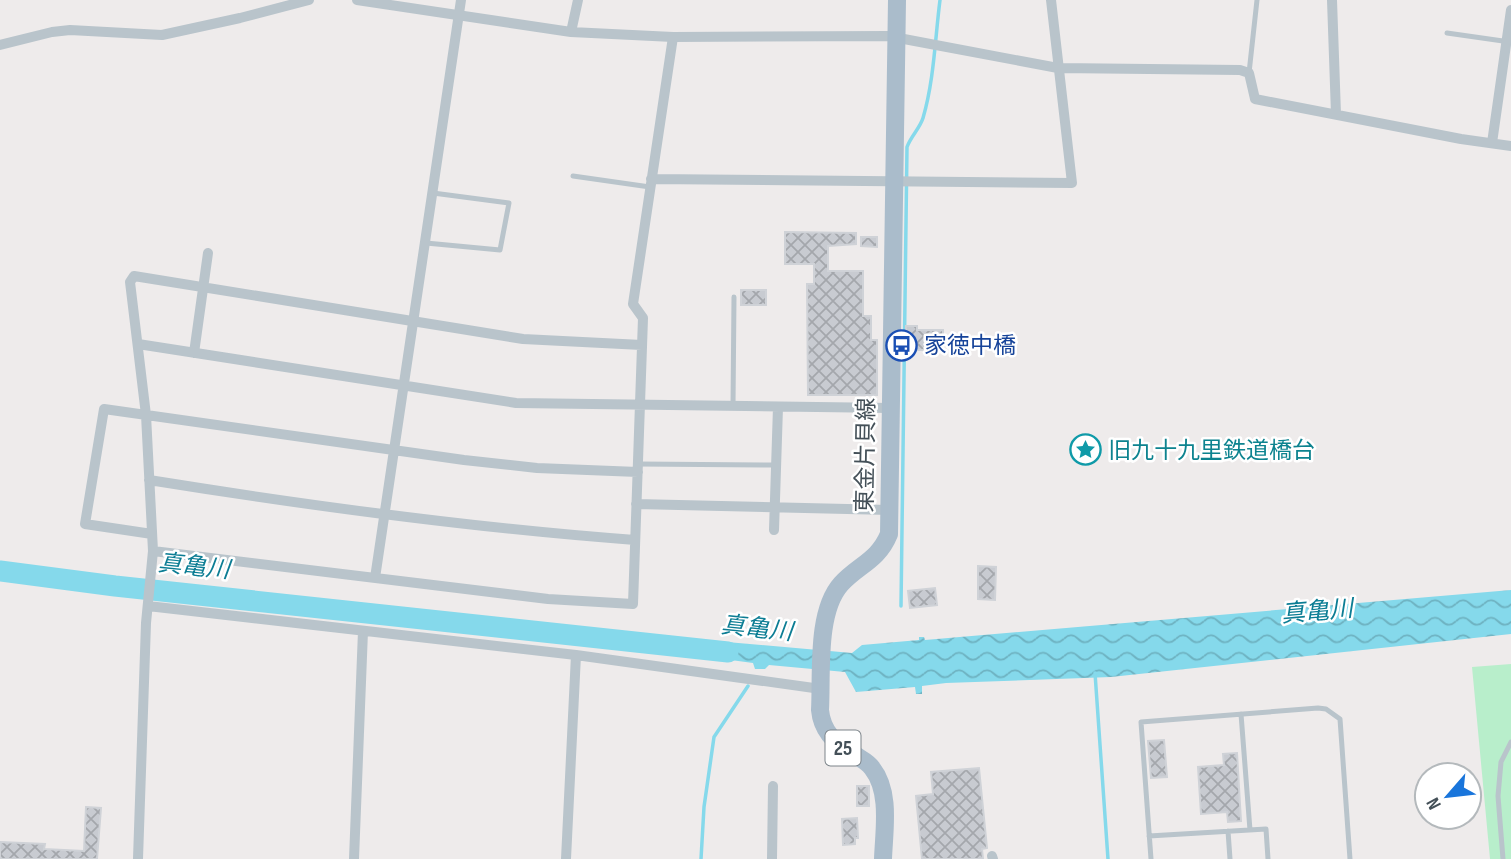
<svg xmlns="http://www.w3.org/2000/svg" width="1511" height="859" font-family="'Sofia Sans Condensed','Noto Sans JP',sans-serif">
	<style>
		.green { fill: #b8eecb }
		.water { fill: url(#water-waves) }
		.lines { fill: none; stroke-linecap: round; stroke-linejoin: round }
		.stream { stroke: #85d9eb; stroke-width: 3.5 }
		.river { stroke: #85d9eb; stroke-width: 21 }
		.building { fill: url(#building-cross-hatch); stroke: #cfd2d7; stroke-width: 2 }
		.lane { stroke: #b9c4cb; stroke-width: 5 }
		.street { stroke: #b9c4cb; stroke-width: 10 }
		.primary { stroke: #aabccb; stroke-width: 18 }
		.labels { text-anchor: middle; stroke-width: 5; stroke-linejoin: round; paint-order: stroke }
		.shield { fill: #fff; stroke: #7c848a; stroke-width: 2 }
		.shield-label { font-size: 21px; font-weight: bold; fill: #445058 }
		.transit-label { font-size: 23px; fill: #164399; stroke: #fff; text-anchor: start }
		.culture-label { font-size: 23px; fill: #0d838f; stroke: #fff; text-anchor: start }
		.street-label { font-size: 23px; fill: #445058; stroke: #fff }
		.water-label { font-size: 24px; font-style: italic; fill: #0c7d94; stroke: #fff }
	</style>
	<defs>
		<pattern id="water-waves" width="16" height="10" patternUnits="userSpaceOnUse" patternTransform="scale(1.75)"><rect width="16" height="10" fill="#85d9eb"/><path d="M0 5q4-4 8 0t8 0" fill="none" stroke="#6eb2c1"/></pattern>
		<pattern id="building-cross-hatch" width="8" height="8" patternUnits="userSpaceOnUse" patternTransform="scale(1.75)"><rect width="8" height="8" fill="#c8cbd1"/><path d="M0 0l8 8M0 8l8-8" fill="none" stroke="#a4a7ac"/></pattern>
	</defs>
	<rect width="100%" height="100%" fill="#eeebeb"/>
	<path class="green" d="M1511 664V859H1490L1472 667Z"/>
	<path class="water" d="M1511 590V634L1111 677 946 683 922 686V694H916L915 687 856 692 845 672 769 665 765 669H755L753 663 701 656 704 640 852 653 862 645 919 640V637H924L925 640Z"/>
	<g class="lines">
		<path class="stream" d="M901 606 907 147C911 136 920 128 923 118 934 81 935 39 940 0
			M1095 673 1108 859
			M701 859 704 807 714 737 748 686"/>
		<path class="river" d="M0 571 115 586 728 652"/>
	</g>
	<path class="building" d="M785 232 856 233V244L828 246V271H863V316H871V340H877V395H808L807 284H814V264H785Z
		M861 237H877V247L861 246Z
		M741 290H766V305H741Z
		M906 326H917V330H943V350H906Z
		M978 566 996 567 995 600 978 599Z
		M935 588 937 605 910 608 908 591Z
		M1164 740 1167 777 1151 778 1148 741Z
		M1237 753 1241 821 1228 822 1227 812 1201 814 1198 767 1224 765 1223 754Z
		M979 768 987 848 982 849 983 859H922L916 796 933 794 931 772Z
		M857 786H869V806H857Z
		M86 807 101 808 97 859H0V842L45 844 44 849 84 851Z
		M857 818 858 838H855V844L843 845 842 819Z"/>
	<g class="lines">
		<path class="lane" d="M1447 33 1503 41 1505 44
			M1249 73 1257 0
			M573 176 650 187
			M426 243 500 250 509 203 433 193
			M733 406 734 297
			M638 464 776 465
			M1241 714 1250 830
			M1228 831 1230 859
			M1149 836 1266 829 1268 859
			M1151 859 1141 722 1318 708 1326 709 1340 719 1350 859
			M1503 859 1498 796 1501 762 1511 742"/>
		<path class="street" d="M357 0 571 32 673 37 888 36 1058 68 1240 70 1249 73 1255 99 1461 139 1511 146
			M1332 0 1336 114
			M571 32 578 0
			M0 45 52 32 70 30 162 35 240 18 309 0
			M1492 143 1511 10
			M651 179 1072 183 1051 0
			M138 344 516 403 890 408
			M194 353 208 253
			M149 480C311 506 472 528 635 540
			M636 504 890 510
			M774 530 778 407
			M152 534 85 524 104 409 464 460 537 468 638 472
			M153 551 548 599 633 604 643 318 633 304 673 37
			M375 578 461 0
			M148 606 576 655 821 689
			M992 856 993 859
			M138 859 146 623 153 551 146 415 130 282 134 276 523 339 642 345
			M354 859 363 631
			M566 859 576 655
			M772 859 773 786"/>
		<path class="primary" d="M883 859C884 830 891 792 872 768 868 762 861 759 855 755 836 745 822 732 820 710 822 674 816 612 841 584 858 565 878 561 889 534L897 0"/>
	</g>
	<defs>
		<symbol id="bus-ring" viewBox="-11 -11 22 22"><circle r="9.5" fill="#fff" stroke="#1a4fb4" stroke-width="1.5"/><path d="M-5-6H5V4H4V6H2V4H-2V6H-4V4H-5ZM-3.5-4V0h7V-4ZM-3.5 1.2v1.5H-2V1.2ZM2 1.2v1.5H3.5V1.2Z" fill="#1a4fb4"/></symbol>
		<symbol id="sight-ring" viewBox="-11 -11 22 22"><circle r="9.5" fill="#fff" stroke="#0f9aa8" stroke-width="1.5"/><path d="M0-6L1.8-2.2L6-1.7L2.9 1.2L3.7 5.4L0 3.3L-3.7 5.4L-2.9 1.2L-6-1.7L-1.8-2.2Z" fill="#0f9aa8"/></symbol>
	</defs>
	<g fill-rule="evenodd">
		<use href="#bus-ring" x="884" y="328" width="35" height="35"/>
		<use href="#sight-ring" x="1068" y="432" width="35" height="35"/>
	</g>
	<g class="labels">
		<rect class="shield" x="825.5" y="730.5" width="35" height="35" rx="5"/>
		<g class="shield-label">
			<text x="843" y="755">25</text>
		</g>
		<g class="transit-label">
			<text x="924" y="353">家徳中橋</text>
		</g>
		<g class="culture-label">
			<text x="1108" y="458">旧九十九里鉄道橋台</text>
		</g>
		<g class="street-label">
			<text transform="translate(865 455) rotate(-89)" y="8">東金片貝線</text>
		</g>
		<g class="water-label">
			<text transform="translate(194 566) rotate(6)" y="8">真亀川</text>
			<text transform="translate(1317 611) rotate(-5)" y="8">真亀川</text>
			<text transform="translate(757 628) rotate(6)" y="8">真亀川</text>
		</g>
	</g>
	<g transform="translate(1448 796) rotate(242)"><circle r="33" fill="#ffffff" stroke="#b4b9bc" stroke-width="2"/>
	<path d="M0-5L12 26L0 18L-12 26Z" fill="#1975db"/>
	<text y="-10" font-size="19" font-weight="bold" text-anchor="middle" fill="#445058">N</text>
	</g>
</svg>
